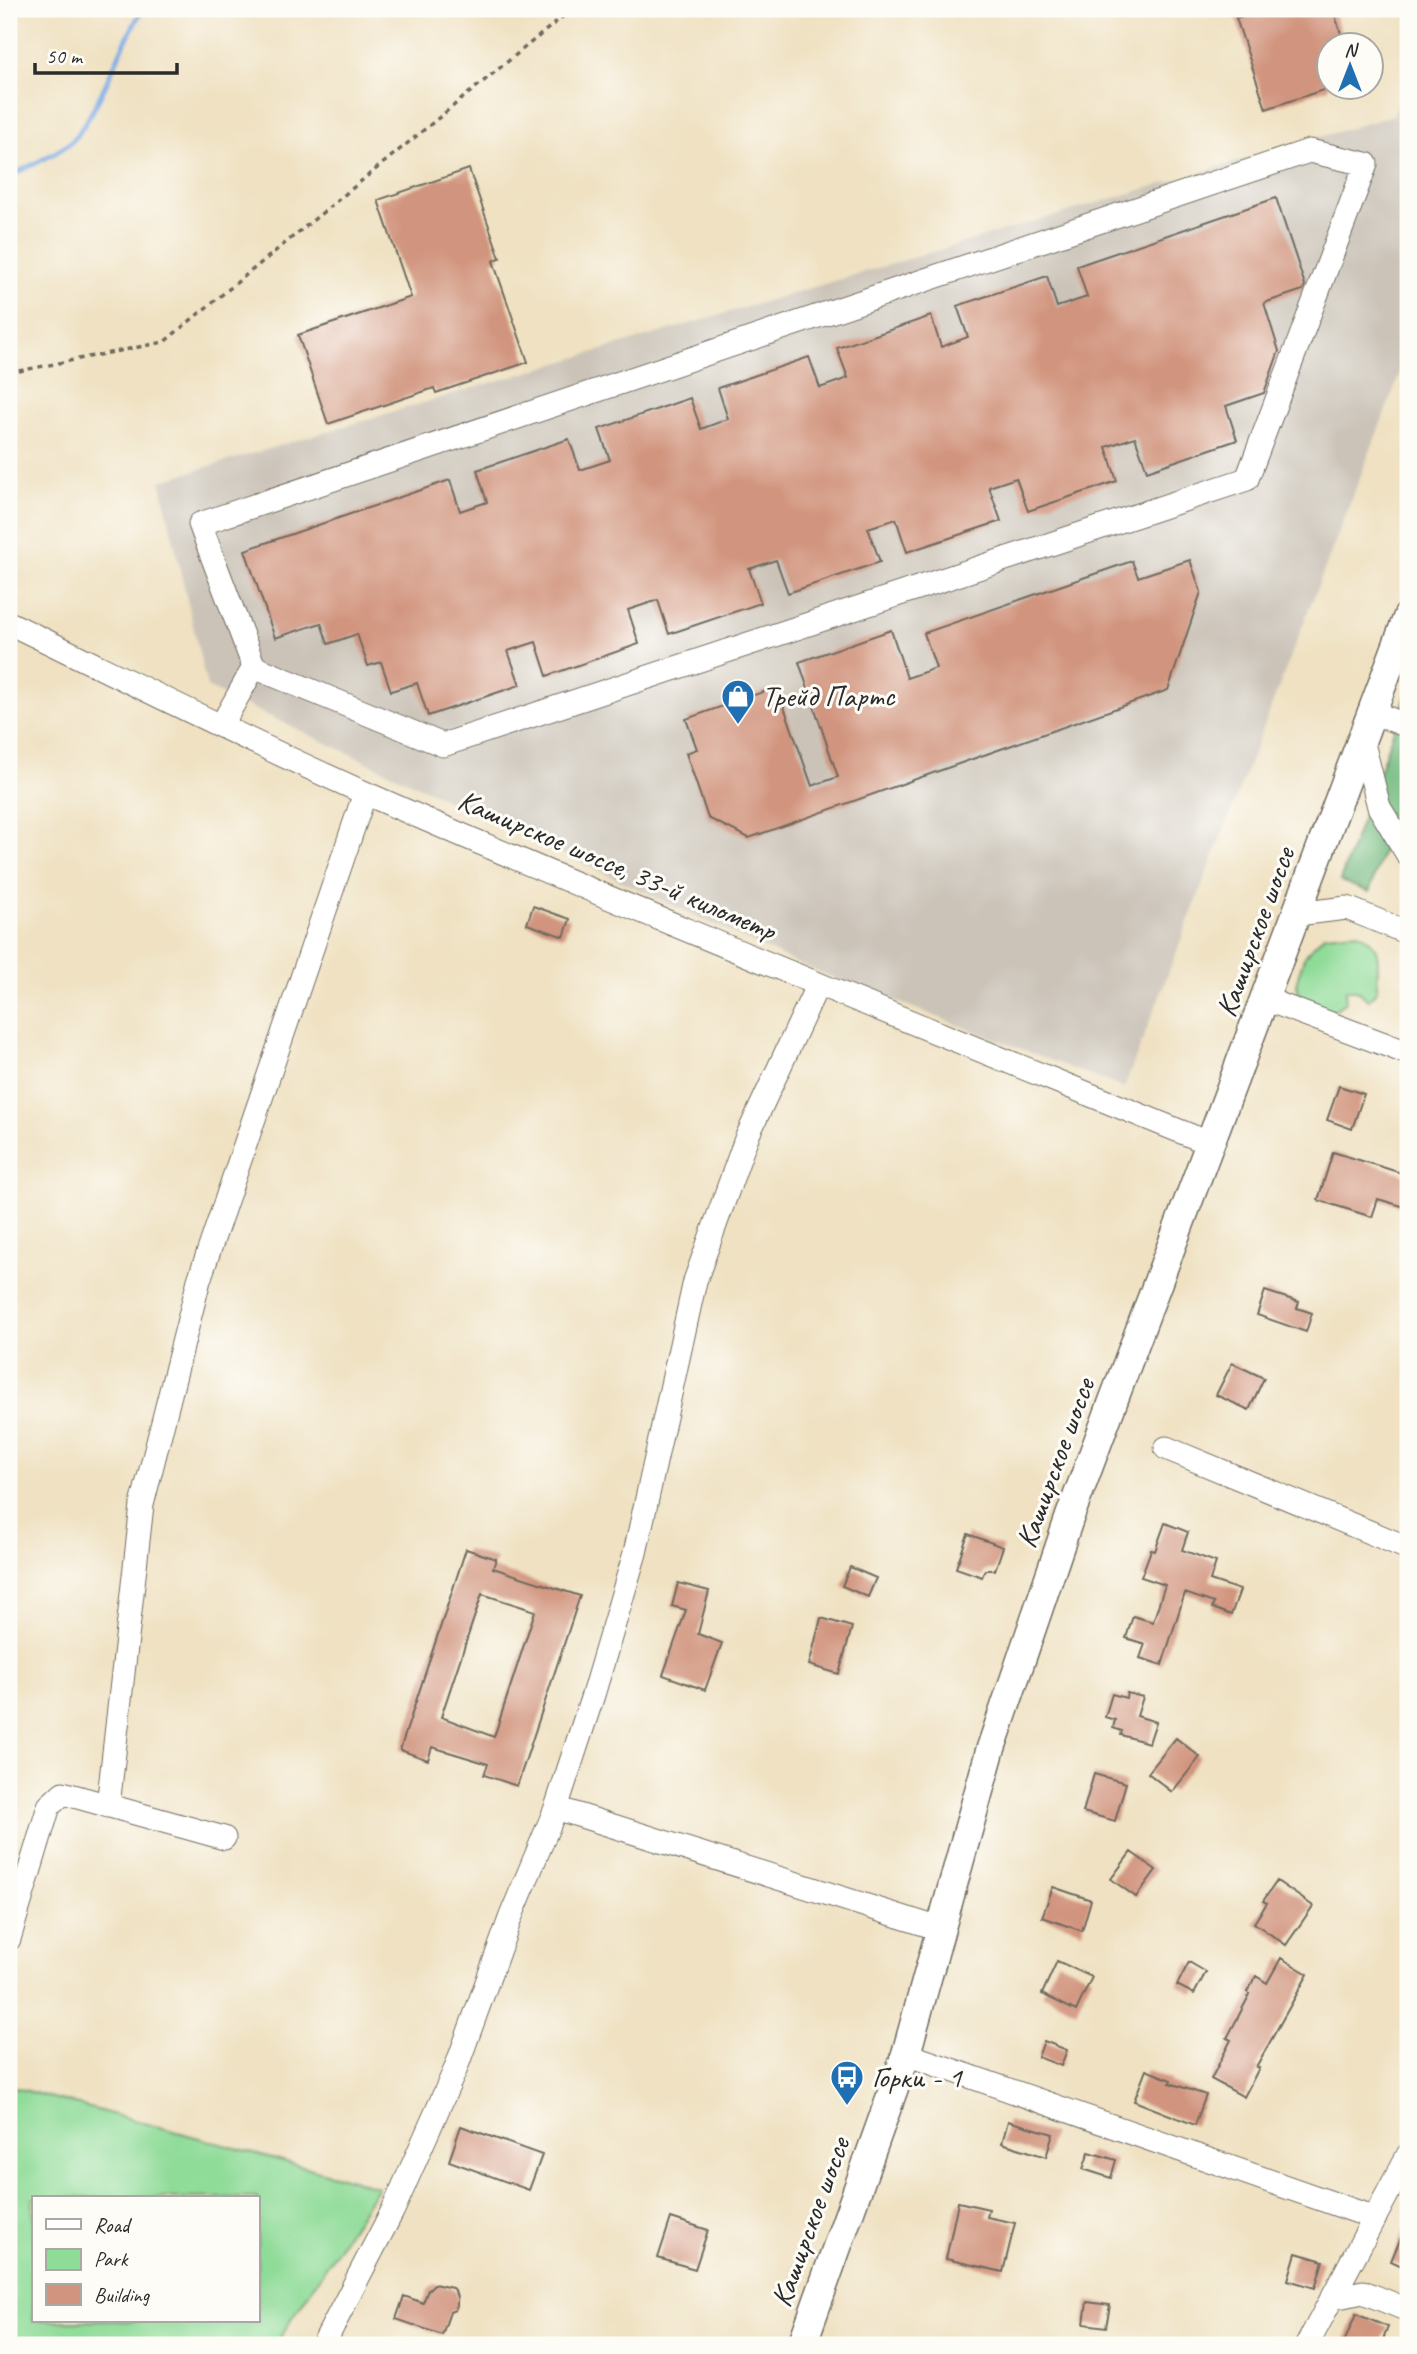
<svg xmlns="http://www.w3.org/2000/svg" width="1417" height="2354" font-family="Caveat,sans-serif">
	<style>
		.industrial { fill: #cbc3b8 }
		.green { fill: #8fdb98; stroke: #5d8362; stroke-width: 2; fill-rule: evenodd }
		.forest { fill: #73bb80; stroke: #4f7356; stroke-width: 2 }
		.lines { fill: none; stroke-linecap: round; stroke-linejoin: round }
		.stream { stroke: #7baae5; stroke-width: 5 }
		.building { fill: #d1947e; fill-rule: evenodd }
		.minor-casing { stroke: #706b60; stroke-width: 25 }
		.major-casing { stroke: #706b60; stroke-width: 31 }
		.path { stroke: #706b60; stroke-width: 3.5; stroke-dasharray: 5 5; stroke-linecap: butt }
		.minor { stroke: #fff; stroke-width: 23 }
		.major { stroke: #fff; stroke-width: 28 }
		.labels { text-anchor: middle; stroke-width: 6; stroke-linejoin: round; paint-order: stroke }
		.poi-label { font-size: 30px; fill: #2b2b2b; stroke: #fdfcf7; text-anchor: start }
		.street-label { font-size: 30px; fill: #2b2b2b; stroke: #fdfcf7 }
	</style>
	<rect width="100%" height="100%" fill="#fdfcf7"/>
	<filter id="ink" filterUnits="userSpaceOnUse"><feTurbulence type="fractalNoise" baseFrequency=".0143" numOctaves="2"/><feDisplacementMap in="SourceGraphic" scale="14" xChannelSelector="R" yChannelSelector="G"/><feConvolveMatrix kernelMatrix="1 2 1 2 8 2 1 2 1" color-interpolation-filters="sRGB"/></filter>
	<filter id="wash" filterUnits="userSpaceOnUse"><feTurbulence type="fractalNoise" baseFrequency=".00686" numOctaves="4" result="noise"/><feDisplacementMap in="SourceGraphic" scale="28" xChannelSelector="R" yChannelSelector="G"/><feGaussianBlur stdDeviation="1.57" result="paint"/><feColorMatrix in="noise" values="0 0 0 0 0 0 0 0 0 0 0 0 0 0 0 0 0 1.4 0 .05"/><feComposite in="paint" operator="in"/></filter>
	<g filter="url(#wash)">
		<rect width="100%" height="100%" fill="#efe1c1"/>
		<path class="industrial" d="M1408 77V353L1124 1088 798 964 207 687 160 481 1394 115Z"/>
		<path class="green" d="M1356 932C1385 944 1377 963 1377 991L1368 1000 1357 990H1346L1345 1002 1327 1016 1304 1010 1296 983 1305 955 1324 935Z
			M9 2086 378 2187 275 2345H63L9 2336ZM33 2198H257V2321H33Z"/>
		<path class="forest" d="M1408 690V778L1369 892 1340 881Z"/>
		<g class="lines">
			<path class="stream" d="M9 177C24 168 64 151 74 139 104 101 117 50 143 9"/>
		</g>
		<g id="blocks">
			<path class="building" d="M1264 9H1333L1345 46H1329V88L1266 109 1236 18Z
				M469 169 500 258 493 261 528 362 436 393 434 388 328 424 298 335 411 297 378 200Z
				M1276 198 1305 285 1303 290 1264 303 1279 351 1264 393 1226 406 1237 440 1147 471 1135 437 1106 447 1117 481 1028 511 1016 478 989 487 1001 521 907 552 896 519 868 528 880 562 788 593 776 560 749 569 761 603 669 634 658 600 628 610 639 644 547 676 536 642 508 651 520 685 428 716 417 683 391 691 381 662 368 666 357 634 328 644 321 623 275 638 245 550 450 480 460 511 487 502 477 470 569 439 580 470 610 460 599 429 690 398 701 429 728 419 718 388 809 357 820 388 848 378 837 348 931 316 941 347 968 337 957 306 1047 276 1057 307 1087 297 1077 266Z
				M1190 560 1201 592 1168 690 749 838 708 818 686 753 697 749 686 719 777 687 812 786 838 777 799 662 891 630 907 678 936 668 924 633 1132 561 1138 577Z
				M533 906 570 919 564 937 527 924Z
				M1339 1086 1364 1094 1352 1129 1327 1120Z
				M1333 1152 1408 1175V1208L1378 1199 1372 1217 1318 1200Z
				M1265 1291 1299 1302 1297 1308 1312 1313 1306 1332 1257 1315Z
				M1232 1363 1264 1378 1249 1410 1216 1395Z
				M1165 1523 1188 1532 1182 1550 1216 1562 1210 1580 1240 1590 1231 1615 1212 1608 1214 1603 1185 1593 1162 1665 1140 1658 1145 1644 1126 1638 1133 1616 1153 1622 1165 1585 1141 1577 1151 1550 1155 1551Z
				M968 1534 1003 1547 995 1570H985L982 1577 956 1568Z
				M466 1549 496 1559 493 1568 580 1596 517 1786 484 1775 488 1764 452 1753 432 1747 428 1760 400 1750ZM482 1594 535 1611 494 1737 441 1717Z
				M850 1567 876 1578 868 1597 842 1586Z
				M678 1583 709 1591 698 1634 722 1643 705 1690 663 1675 686 1610 672 1606Z
				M821 1618 852 1627 839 1674 809 1665Z
				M1127 1693 1143 1697 1137 1716 1156 1722 1149 1743 1121 1735 1122 1731 1113 1728 1115 1720 1105 1717 1112 1694 1126 1698Z
				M1176 1738 1200 1757 1172 1792 1148 1773Z
				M1094 1774 1126 1783 1115 1821 1083 1812Z
				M1131 1852 1156 1870 1136 1897 1111 1879Z
				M1277 1881 1313 1906 1286 1945 1254 1923 1267 1903 1263 1901Z
				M1053 1887 1091 1900 1082 1931 1042 1917Z
				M1281 1958 1308 1974 1256 2067 1259 2068 1244 2097 1211 2079 1231 2040 1227 2038 1250 1994 1247 1992 1256 1976 1267 1983Z
				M1057 1961 1092 1977 1076 2011 1042 1994Z
				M1189 1962 1206 1972 1194 1994 1177 1985Z
				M1044 2041 1067 2050 1061 2066 1038 2057Z
				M1146 2070 1171 2080 1170 2083 1206 2095 1195 2125 1134 2101Z
				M1008 2121 1053 2134 1046 2157 1002 2143Z
				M461 2126 542 2155 529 2190 449 2161Z
				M1089 2152 1116 2160 1111 2178 1083 2169Z
				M958 2202 989 2209 987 2217 1015 2223 1003 2272 946 2259Z
				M671 2218 708 2230 695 2269 658 2258Z
				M1408 2221V2269L1391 2261Z
				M1296 2253 1323 2261 1315 2288 1288 2280Z
				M434 2284 452 2288 455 2291 457 2298V2305L455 2310 450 2312 442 2335 396 2319 404 2296 423 2303 428 2290Z
				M1087 2302 1110 2305 1106 2327 1084 2324Z
				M1356 2314 1388 2327 1381 2345H1343Z"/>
		</g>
	</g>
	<g filter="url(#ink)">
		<use href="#blocks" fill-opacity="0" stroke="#706b60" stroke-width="2"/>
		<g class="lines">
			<defs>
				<path id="minor" d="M9 623C127 680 245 740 365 793 645 916 929 1029 1211 1144
					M1374 713 1408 726
					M221 726 254 667 443 745 1247 479 1366 164 1309 151 200 524 254 667
					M1362 739 1379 807 1408 855
					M1297 914 1347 908 1408 933
					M1265 999 1408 1053
					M1166 1448 1408 1548
					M108 1806 142 1505 199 1280 365 793
					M556 1808 940 1929
					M9 1939 49 1806 63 1793 224 1838
					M906 2054 1375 2218
					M1333 2298 1363 2292 1408 2310
					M323 2345 393 2210 456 2068 511 1916 556 1808 593 1695 635 1553 695 1281 746 1139 818 984
					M1307 2345 1408 2155"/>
				<path id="major" d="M802 2345 906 2054 990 1751 1070 1516 1408 616"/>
			</defs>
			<use href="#minor" class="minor-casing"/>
			<use href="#major" class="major-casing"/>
			<path class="path" d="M9 373 164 342 572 9"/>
			<use href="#minor" class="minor"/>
			<use href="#major" class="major"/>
		</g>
	</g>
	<defs>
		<symbol id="shop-pin" viewBox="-11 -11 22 30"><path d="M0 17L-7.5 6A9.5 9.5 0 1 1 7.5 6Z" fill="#1f6fb2" stroke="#fdfcf7"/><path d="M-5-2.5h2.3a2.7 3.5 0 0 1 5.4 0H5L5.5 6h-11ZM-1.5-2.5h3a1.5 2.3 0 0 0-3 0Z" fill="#fff"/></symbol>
		<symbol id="bus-pin" viewBox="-11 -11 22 30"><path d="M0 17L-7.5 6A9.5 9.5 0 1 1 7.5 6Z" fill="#1f6fb2" stroke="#fdfcf7"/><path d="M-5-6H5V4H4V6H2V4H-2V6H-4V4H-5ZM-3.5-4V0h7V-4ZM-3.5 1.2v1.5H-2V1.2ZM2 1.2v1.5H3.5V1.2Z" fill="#fff"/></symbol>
	</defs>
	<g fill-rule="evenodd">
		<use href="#shop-pin" x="719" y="677" width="38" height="52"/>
		<use href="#bus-pin" x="828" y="2058" width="38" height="52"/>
	</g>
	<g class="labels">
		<g class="poi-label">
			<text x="762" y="706">Трейд Партс</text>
			<text x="872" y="2087">Горки - 1</text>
		</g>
		<g class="street-label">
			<text transform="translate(617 865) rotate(23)" y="10">Каширское шоссе, 33-й километр</text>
			<text transform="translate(1255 932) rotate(-70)" y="10">Каширское шоссе</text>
			<text transform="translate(1055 1463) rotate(-70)" y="10">Каширское шоссе</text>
			<text transform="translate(810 2222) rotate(-70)" y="10">Каширское шоссе</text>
		</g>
	</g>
	<rect width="1417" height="2354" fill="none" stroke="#fdfcf7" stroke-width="35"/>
	<rect x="32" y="2196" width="228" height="126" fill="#fdfcf7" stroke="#a9a8a5" stroke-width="2"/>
	<rect x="46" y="2219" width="35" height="10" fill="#ffffff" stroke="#a9a8a5" stroke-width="2"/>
	<text x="94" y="2232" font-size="21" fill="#2b2b2b">Road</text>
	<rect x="46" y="2249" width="35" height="21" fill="#8fdb98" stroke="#a9a8a5" stroke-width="2"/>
	<text x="94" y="2266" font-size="21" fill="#2b2b2b">Park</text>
	<rect x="46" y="2284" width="35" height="21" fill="#d1947e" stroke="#a9a8a5" stroke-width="2"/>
	<text x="94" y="2302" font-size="21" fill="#2b2b2b">Building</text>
	<g transform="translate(1350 66)"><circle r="33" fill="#fdfcf7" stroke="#a9a8a5" stroke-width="2"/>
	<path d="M0-5L12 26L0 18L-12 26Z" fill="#1f6fb2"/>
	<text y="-10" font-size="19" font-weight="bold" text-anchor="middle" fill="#2b2b2b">N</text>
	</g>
	<path d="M35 63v10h142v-10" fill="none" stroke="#2b2b2b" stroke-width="3.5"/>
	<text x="46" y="63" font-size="21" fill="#2b2b2b" stroke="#fdfcf7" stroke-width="5" paint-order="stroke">50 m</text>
</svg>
